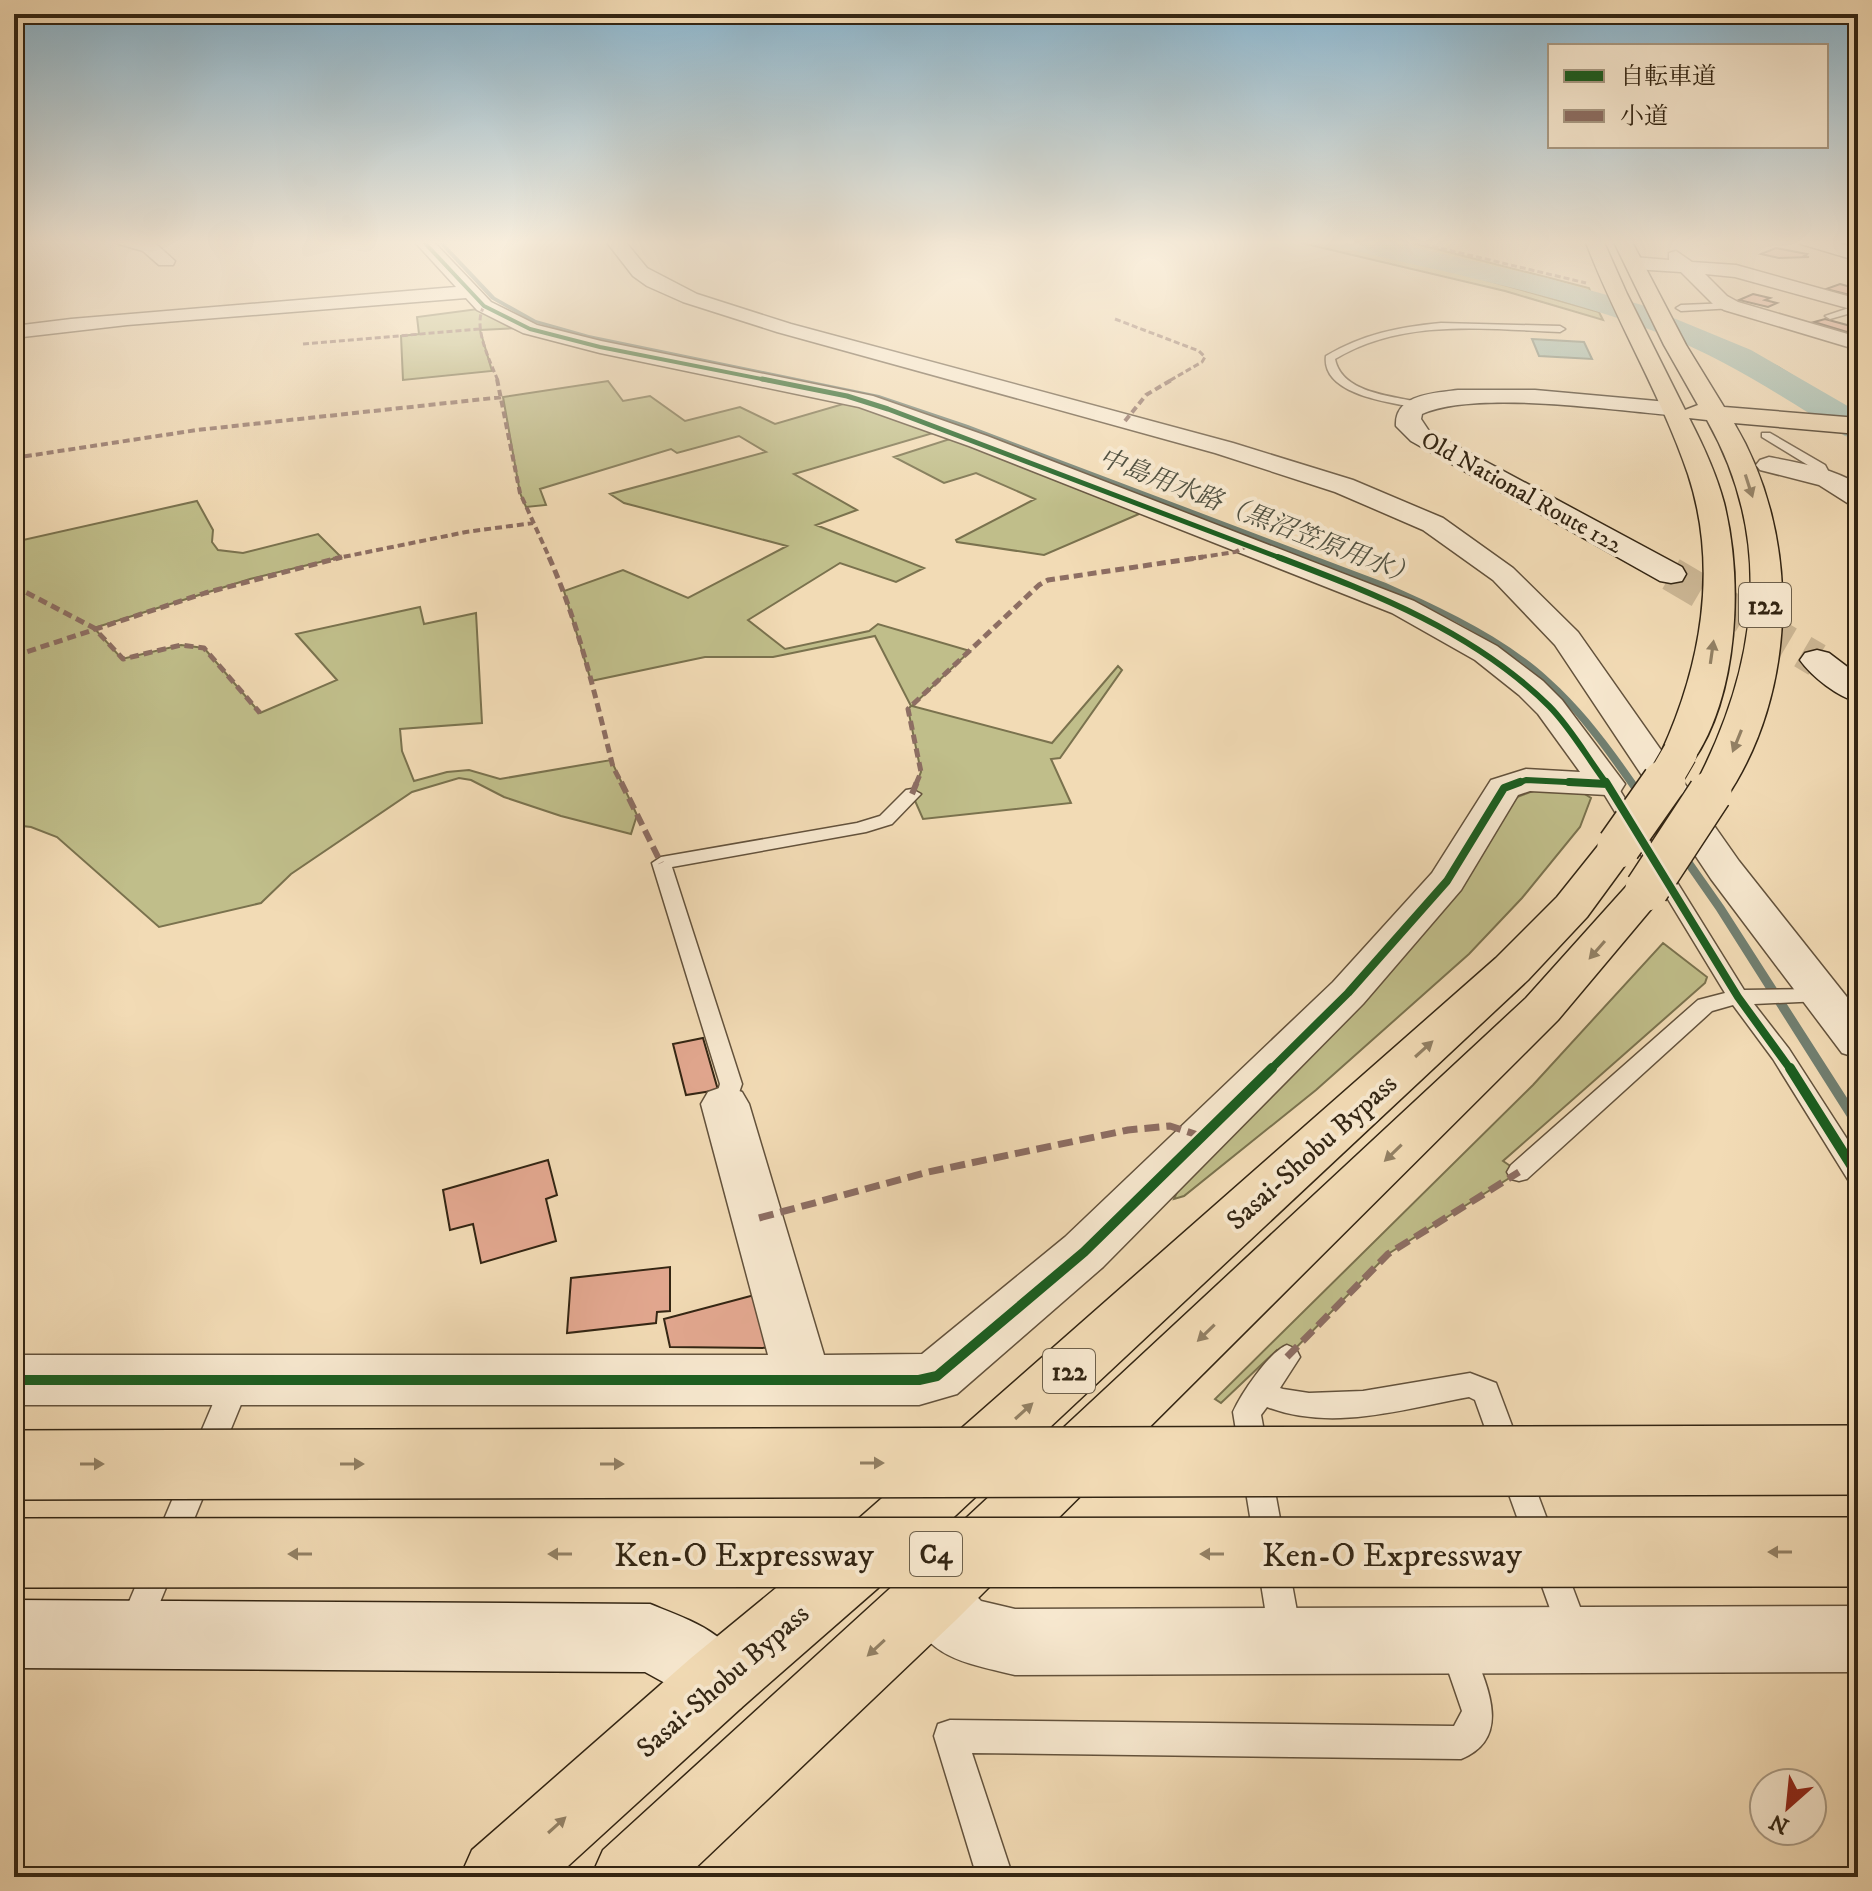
<svg xmlns="http://www.w3.org/2000/svg" width="1872" height="1891" font-family="'IM FELL DW Pica','Noto Serif JP',serif">
	<style>
		.green { fill: #c0be8a; stroke: #7a724e; stroke-width: 2 }
		.water { fill: #9bbbb0; stroke: #717f71; stroke-width: 2 }
		.lines { fill: none; stroke-linecap: round; stroke-linejoin: round }
		.stream { fill: #717f71; fill-rule: evenodd }
		.river { fill: #9bbbb0; fill-rule: evenodd }
		.building { fill: #e3a890; stroke: #332513; stroke-width: 2 }
		.secondary-tunnel { stroke: #ccb795; stroke-width: 34; stroke-dasharray: 34 17; stroke-linecap: butt }
		.lane-casing { stroke: #63523c; stroke-width: 3 }
		.street-casing { stroke: #63523c; stroke-width: 3 }
		.secondary-casing { stroke: #332513; stroke-width: 3 }
		.highway-casing { stroke: #332513; stroke-width: 3 }
		.lane { fill: #f7e8cf; fill-rule: evenodd }
		.street { fill: #f7e8cf; fill-rule: evenodd }
		.secondary { fill: #f7e8cf; fill-rule: evenodd }
		.highway { fill: #f2dbb5; fill-rule: evenodd }
		.highway-bridge-far2-casing { stroke: #332513; stroke-width: 36; stroke-linecap: butt }
		.highway-bridge-far1-casing { stroke: #332513; stroke-width: 46; stroke-linecap: butt }
		.highway-bridge-casing { stroke: #332513; stroke-width: 72; stroke-linecap: butt }
		.highway-bridge-far2 { stroke: #f2dbb5; stroke-width: 34 }
		.highway-bridge-far1 { stroke: #f2dbb5; stroke-width: 43 }
		.highway-bridge { stroke: #f2dbb5; stroke-width: 69 }
		.quiet-far4 { stroke: #8d6e63; stroke-width: 3; stroke-dasharray: 6 3; stroke-linecap: butt }
		.quiet-far3 { stroke: #8d6e63; stroke-width: 4; stroke-dasharray: 7 4; stroke-linecap: butt }
		.quiet-far2 { stroke: #8d6e63; stroke-width: 5; stroke-dasharray: 9 5; stroke-linecap: butt }
		.quiet-far1 { stroke: #8d6e63; stroke-width: 6; stroke-dasharray: 12 6; stroke-linecap: butt }
		.quiet { stroke: #8d6e63; stroke-width: 7; stroke-dasharray: 15 7; stroke-linecap: butt }
		.cycleway-far4-casing { stroke: #f7e8cf; stroke-width: 6 }
		.cycleway-far3-casing { stroke: #f7e8cf; stroke-width: 8 }
		.cycleway-far2-casing { stroke: #f7e8cf; stroke-width: 10 }
		.cycleway-far1-casing { stroke: #f7e8cf; stroke-width: 13 }
		.cycleway-casing { stroke: #f7e8cf; stroke-width: 15 }
		.cycleway-far4 { stroke: #1b5e20; stroke-width: 4 }
		.cycleway-far3 { stroke: #1b5e20; stroke-width: 5 }
		.cycleway-far2 { stroke: #1b5e20; stroke-width: 6 }
		.cycleway-far1 { stroke: #1b5e20; stroke-width: 8 }
		.cycleway { stroke: #1b5e20; stroke-width: 10 }
		.oneway { fill: #928064 }
		.labels { text-anchor: middle; stroke-width: 8; stroke-linejoin: round; paint-order: stroke }
		.far-street-label { font-size: 24px; fill: #332513; stroke: #f7e8cf }
		.far-water-label { font-size: 26px; font-style: italic; fill: #525242; stroke: #f7e8cf }
		.shield { fill: #f7e8cf; stroke: #6e604b; stroke-width: 2 }
		.shield-label { font-size: 26px; font-weight: bold; fill: #332513 }
		.street-label { font-size: 28px; fill: #332513; stroke: #f7e8cf }
		.near-street-label { font-size: 34px; fill: #332513; stroke: #f7e8cf }
	</style>
	<rect width="100%" height="100%" fill="#f2dbb5"/>
	<filter id="stains"><feTurbulence type="fractalNoise" baseFrequency=".0025" numOctaves="4"/><feColorMatrix values="0 0 0 0 .2 0 0 0 0 .09 0 0 0 0 .02 0 0 0 .5 -.17"/></filter>
	<radialGradient id="worn" r=".72"><stop offset=".6" stop-color="#630" stop-opacity="0"/><stop offset="1" stop-color="#630" stop-opacity=".3"/></radialGradient>
	<path class="green" d="M1289 240H1324L1433 265 1599 312 1603 320 1505 291Z
		M1357 240H1401L1589 288 1593 298Z
		M478 309 517 328 480 330 492 371 403 380 401 336 419 334 417 317Z
		M608 381 623 401 650 396 685 421 740 407 775 424 850 402 940 431 794 474 857 510 816 525 924 568 896 582 840 563 748 620 785 649 869 631 878 624 970 651 912 706 1052 743 1118 666 1122 670 1060 758 1051 759 1071 803 923 819 912 794 921 772 908 709 911 706 875 636 773 657H705L591 681 564 591 623 570 688 598 787 546 624 503 610 494 766 452 739 436 677 453 671 449 540 489 546 505 526 507 520 493 503 397Z
		M956 437 1146 511 1044 555 957 542 956 540 1035 499 976 473 944 483 894 457Z
		M197 501 213 530 212 542 218 550 243 553 318 534 341 557 250 579 94 628 122 659 181 645 204 648 260 713 337 680 296 634 420 607 424 624 476 613 482 723 400 729 402 751 414 781 447 772 469 770 500 779 611 760 637 815 631 834 561 816 504 797 471 780 459 778 412 792 291 874 261 903 159 927 57 837 31 827 14 825V542Z
		M1538 789 1583 793 1591 798 1580 827 1522 898 1469 954 1316 1090 1184 1196 1174 1199 1178 1190 1517 797Z
		M1663 943 1707 977 1705 983 1503 1161 1519 1172 1388 1254 1287 1357 1277 1350 1221 1403 1215 1399 1533 1085Z"/>
	<path class="water" d="M1327 240H1358L1512 276 1594 299 1597 309 1483 277Z
		M1692 330 1778 367 1845 409 1810 406 1733 361 1701 347Z
		M1532 339 1584 342 1592 359 1539 356Z"/>
	<g class="lines">
		<path class="stream" d="M436 240H441L495 297 536 320 589 335 879 395 968 425 1386 583C1444 609 1503 636 1550 679 1588 713 1618 756 1647 798L1645 800H1639C1610 759 1582 718 1546 684 1499 640 1438 612 1380 587L964 427 876 398 588 338 532 322 491 299Z
			M1682 851 1686 852 1724 906 1858 1115V1130L1854 1128 1716 910 1677 854Z"/>
		<path class="river" d="M1331 240H1382L1547 278 1642 305 1751 350 1858 412V439L1845 436C1786 399 1729 361 1664 335 1558 293 1445 273 1335 246Z"/>
	</g>
	<path class="building" d="M1776 248 1807 254 1804 256 1809 257 1779 258 1761 254Z
		M1840 284 1858 289V297L1826 289Z
		M1753 294 1770 298 1765 300 1777 303 1768 307 1739 300Z
		M1825 319 1858 328 1847 332 1814 322Z
		M703 1038 718 1090 686 1095 673 1044Z
		M548 1160 557 1195 546 1199 556 1241 481 1263 473 1224 450 1230 443 1190Z
		M670 1267V1311L657 1312 656 1323 567 1333 571 1278Z
		M762 1293 776 1348 670 1347 664 1319Z"/>
	<g class="lines">
		<path class="secondary-tunnel" d="M1671 574 1817 660"/>
		<defs>
			<path id="lane" d="M1731 303 1734 308 1681 311 1676 308 1681 305Z
				M1858 305V311L1830 319 1825 316Z
				M1441 323 1560 326 1565 329 1560 332C1484 329 1403 318 1335 359 1342 394 1394 396 1423 403V407L1419 408C1392 403 1321 395 1326 356 1363 334 1399 327 1441 323Z
				M1762 433H1770L1825 465 1833 480 1831 483H1823L1816 470 1762 437Z
				M1607 779 1616 784 1744 990 1828 989 1831 994 1828 999 1821 1001 1754 1004 1789 1049 1858 1156V1185L1850 1183 1773 1059 1733 1005 1712 1011 1527 1179 1519 1181 1511 1179 1507 1172 1511 1165 1698 1000 1725 993 1598 784Z
				M912 789 921 794 892 824 866 832 672 867 742 1084 733 1110 725 1112 717 1110 714 1104 720 1084 652 863 661 857 857 823 880 816 906 790Z
				M1287 1345 1296 1349 1300 1357 1280 1388 1283 1389 1309 1393 1363 1391 1470 1373 1496 1383 1589 1631 1584 1642 1573 1647 1562 1642 1475 1400 1469 1397C1403 1409 1332 1432 1267 1407L1261 1415 1301 1633 1296 1644 1285 1649 1274 1644 1269 1633 1233 1412C1241 1394 1269 1352 1287 1345Z
				M237 1368 247 1371 251 1380 147 1634 136 1639 125 1634 120 1623 223 1380 227 1371Z
				M1457 1634 1468 1639C1484 1678 1516 1737 1461 1759L972 1753 1013 1877H977L934 1736 938 1724 950 1720 1454 1726 1462 1711 1441 1650 1446 1639Z"/>
			<path id="street" d="M116 240 155 243 175 261 173 265H159L143 251 119 244Z
				M413 240H432L491 302 537 325 601 341 873 396 987 436 1414 601 1497 646 1543 681 1562 700 1625 784 1620 792 1607 795 1530 791 1518 795 1461 890 1363 1004 1103 1267 957 1394 919 1405H14V1355H768L701 1104 708 1092 725 1086 742 1092 749 1104 824 1355 922 1354 1065 1237 1333 982 1432 873 1491 780 1526 769 1580 772 1538 714 1519 695 1475 660 1392 613 969 446 859 407 600 353 523 333 477 310 466 298 127 325 14 338V326L71 319 456 287Z
				M605 240H624L647 268 697 294 791 324 1233 443 1353 480 1443 518 1513 568 1578 632 1739 861 1858 1011V1058L1842 1053 1711 879 1555 645 1493 580 1423 530 1335 492 1215 453 777 332 683 302 647 286 633 276Z
				M1676 251 1692 262 1736 265 1858 299V311L1735 277 1705 274 1727 296 1738 302 1858 337V350L1724 310 1713 304 1681 272 1634 269 1625 263 1634 257 1669 260V253Z
				M1769 457C1800 463 1831 468 1858 484V506L1849 504 1819 485 1760 470 1756 465 1760 460Z
				M932 1564 955 1573 981 1601 1015 1609 1858 1606V1672L1015 1675C956 1661 925 1657 900 1596L909 1573Z"/>
			<path id="secondary" d="M1799 240H1829L1858 249V261L1801 244Z
				M1458 390H1535L1679 403 1682 408 1679 413 1670 415C1609 410 1475 390 1422 414L1421 419 1429 431 1682 567 1686 574 1682 581 1671 583 1660 581 1411 441 1396 426C1394 394 1435 393 1458 390Z
				M1817 650 1829 653 1858 675V702C1838 697 1812 677 1800 660L1805 653Z
				M14 1600 650 1604C697 1623 731 1633 751 1683L741 1708 716 1718 691 1708 665 1683 645 1672 14 1668Z"/>
			<path id="highway" d="M1585 240H1603L1627 294 1685 410 1698 405 1664 345 1613 240H1631L1686 345 1724 407 1858 418V434L1734 423C1801 535 1799 692 1724 801L1710 805 1696 801 1691 793C1756 673 1777 544 1707 420L1689 418C1703 445 1716 473 1724 503 1743 580 1739 694 1693 761L1680 764 1667 761 1661 753C1701 666 1719 568 1688 474 1661 394 1615 320 1585 240Z
				M1619 834 1633 837 1639 846 1587 917 1528 980 878 1588 741 1708 556 1877H460L472 1850 691 1658 832 1542 1496 958 1557 897 1605 837Z
				M1647 876 1662 880 1668 889 1558 1020 956 1620 686 1877H591L603 1850 908 1572 1526 998 1632 880Z"/>
		</defs>
		<use href="#lane" class="lane-casing"/>
		<use href="#street" class="street-casing"/>
		<use href="#secondary" class="secondary-casing"/>
		<use href="#highway" class="highway-casing"/>
		<use href="#lane" class="lane"/>
		<use href="#street" class="street"/>
		<use href="#secondary" class="secondary"/>
		<use href="#highway" class="highway"/>
		<defs>
			<path id="highway-bridge-far2" d="M1662 784 1680 753"/>
			<path id="highway-bridge-far1" d="M1619 846 1664 782
				M1647 889 1710 793"/>
			<path id="highway-bridge" d="M14 1465 1858 1460
				M14 1553 1858 1552"/>
		</defs>
		<use href="#highway-bridge-far2" class="highway-bridge-far2-casing"/>
		<use href="#highway-bridge-far1" class="highway-bridge-far1-casing"/>
		<use href="#highway-bridge" class="highway-bridge-casing"/>
		<use href="#highway-bridge-far2" class="highway-bridge-far2"/>
		<use href="#highway-bridge-far1" class="highway-bridge-far1"/>
		<use href="#highway-bridge" class="highway-bridge"/>
		<path class="quiet-far4" d="M1406 240 1586 283
			M1553 243 1569 240
			M484 306C472 327 490 360 498 381
			M1115 319 1199 351 1205 357 1202 362 1169 381
			M303 344 480 329"/>
		<path class="quiet-far3" d="M497 379 520 493 550 559
			M1125 421 1146 395 1173 379
			M14 458 197 430 503 397
			M333 559 466 532 533 523
			M1189 559 1235 552 1247 546"/>
		<path class="quiet-far2" d="M549 557C579 624 595 695 613 767L622 784
			M14 586 94 628 123 659 181 645 204 648 260 713
			M14 656 205 593 342 557
			M916 784 921 772 908 709 1039 585 1048 580 1203 557"/>
		<path class="quiet-far1" d="M621 782 661 863
			M912 794 917 782"/>
		<path class="quiet" d="M759 1218 928 1172 1128 1130 1170 1126 1204 1137
			M1287 1357 1388 1254 1519 1172"/>
		<defs>
			<path id="cycleway-far4" d="M422 240 484 306 530 329 600 347 772 381"/>
			<path id="cycleway-far3" d="M762 379 847 396 888 409 1283 559"/>
			<path id="cycleway-far2" d="M1278 557C1375 594 1473 631 1549 706 1571 728 1588 759 1607 784
				M1515 784 1526 780 1607 784"/>
			<path id="cycleway-far1" d="M1569 782 1607 784
				M1606 782 1738 997 1791 1070
				M1270 1070 1348 993 1447 881 1504 788 1520 782"/>
			<path id="cycleway" d="M1790 1068 1858 1176
				M14 1380H919L937 1376 1084 1252 1272 1068"/>
		</defs>
		<use href="#cycleway-far4" class="cycleway-far4-casing"/>
		<use href="#cycleway-far3" class="cycleway-far3-casing"/>
		<use href="#cycleway-far2" class="cycleway-far2-casing"/>
		<use href="#cycleway-far1" class="cycleway-far1-casing"/>
		<use href="#cycleway" class="cycleway-casing"/>
		<use href="#cycleway-far4" class="cycleway-far4"/>
		<use href="#cycleway-far3" class="cycleway-far3"/>
		<use href="#cycleway-far2" class="cycleway-far2"/>
		<use href="#cycleway-far1" class="cycleway-far1"/>
		<use href="#cycleway" class="cycleway"/>
	</g>
	<defs><path id="oneway-solid" d="M-6-.8H1V-3.2L6.5 0L1 3.2V.8H-6Z" transform="scale(2)"/></defs>
	<g class="oneway">
		<use href="#oneway-solid" transform="translate(1749 486) rotate(72)"/>
		<use href="#oneway-solid" transform="translate(1712 652) rotate(-82)"/>
		<use href="#oneway-solid" transform="translate(1737 741) rotate(112)"/>
		<use href="#oneway-solid" transform="translate(1597 950) rotate(131)"/>
		<use href="#oneway-solid" transform="translate(1424 1049) rotate(-42)"/>
		<use href="#oneway-solid" transform="translate(1393 1153) rotate(136)"/>
		<use href="#oneway-solid" transform="translate(1206 1333) rotate(136)"/>
		<use href="#oneway-solid" transform="translate(1024 1411) rotate(-42)"/>
		<use href="#oneway-solid" transform="translate(872 1463)"/>
		<use href="#oneway-solid" transform="translate(92 1464)"/>
		<use href="#oneway-solid" transform="translate(352 1464)"/>
		<use href="#oneway-solid" transform="translate(612 1464)"/>
		<use href="#oneway-solid" transform="translate(1780 1552) rotate(180)"/>
		<use href="#oneway-solid" transform="translate(300 1554) rotate(-180)"/>
		<use href="#oneway-solid" transform="translate(560 1554) rotate(-180)"/>
		<use href="#oneway-solid" transform="translate(1212 1554) rotate(-180)"/>
		<use href="#oneway-solid" transform="translate(876 1648) rotate(137)"/>
		<use href="#oneway-solid" transform="translate(557 1825) rotate(-42)"/>
	</g>
	<linearGradient id="sky" x2="0" y2="1"><stop stop-color="#89b7d2"/><stop offset="0.48" stop-color="#f9efde"/><stop offset="1" stop-color="#f9efde" stop-opacity="0"/></linearGradient>
	<rect width="1872" height="505" fill="url(#sky)"/>
	<g class="labels">
		<g class="far-street-label">
			<text transform="translate(1522 492) rotate(29)" y="8">Old National Route 122</text>
		</g>
		<g class="far-water-label">
			<text transform="translate(1258 516) rotate(21)" y="9">中島用水路（黒沼笠原用水）</text>
		</g>
		<g class="shield">
			<rect x="1739" y="583" width="52" height="44" rx="6"/>
			<rect x="1043" y="1349" width="52" height="44" rx="6"/>
			<rect x="910" y="1532" width="52" height="44" rx="6"/>
		</g>
		<g class="shield-label">
			<text x="1765" y="614">122</text>
			<text x="1069" y="1380">122</text>
			<text x="936" y="1563">C4</text>
		</g>
		<g class="street-label">
			<text transform="translate(1311 1151) rotate(-42)" y="10">Sasai-Shobu Bypass</text>
			<text transform="translate(722 1680) rotate(-41)" y="10">Sasai-Shobu Bypass</text>
		</g>
		<g class="near-street-label">
			<text x="744" y="1566">Ken-O Expressway</text>
			<text x="1392" y="1566">Ken-O Expressway</text>
		</g>
	</g>
	<rect width="1872" height="1891" fill="none" stroke="#f2dbb5" stroke-width="48"/>
	<rect x="16" y="16" width="1840" height="1859" fill="none" stroke="#332513" stroke-width="4"/>
	<rect x="24" y="24" width="1824" height="1843" fill="none" stroke="#332513" stroke-width="2"/>
	<rect x="1548" y="44" width="280" height="104" fill="#f7e8cf" stroke="#a99a84" stroke-width="2"/>
	<rect x="1564" y="70" width="40" height="12" fill="#1b5e20" stroke="#a99a84" stroke-width="2"/>
	<text x="1620" y="84" font-size="24" fill="#332513">自転車道</text>
	<rect x="1564" y="110" width="40" height="12" fill="#8d6e63" stroke="#a99a84" stroke-width="2"/>
	<text x="1620" y="124" font-size="24" fill="#332513">小道</text>
	<g transform="translate(1788 1807) rotate(207)"><circle r="38" fill="#f7e8cf" stroke="#a99a84" stroke-width="2"/>
	<path d="M0-6L14 30L0 20L-14 30Z" fill="#8f2418"/>
	<text y="-12" font-size="22" font-weight="bold" text-anchor="middle" fill="#332513">N</text>
	</g>
	<rect width="100%" height="100%" filter="url(#stains)"/>
	<rect width="100%" height="100%" fill="url(#worn)"/>
</svg>
